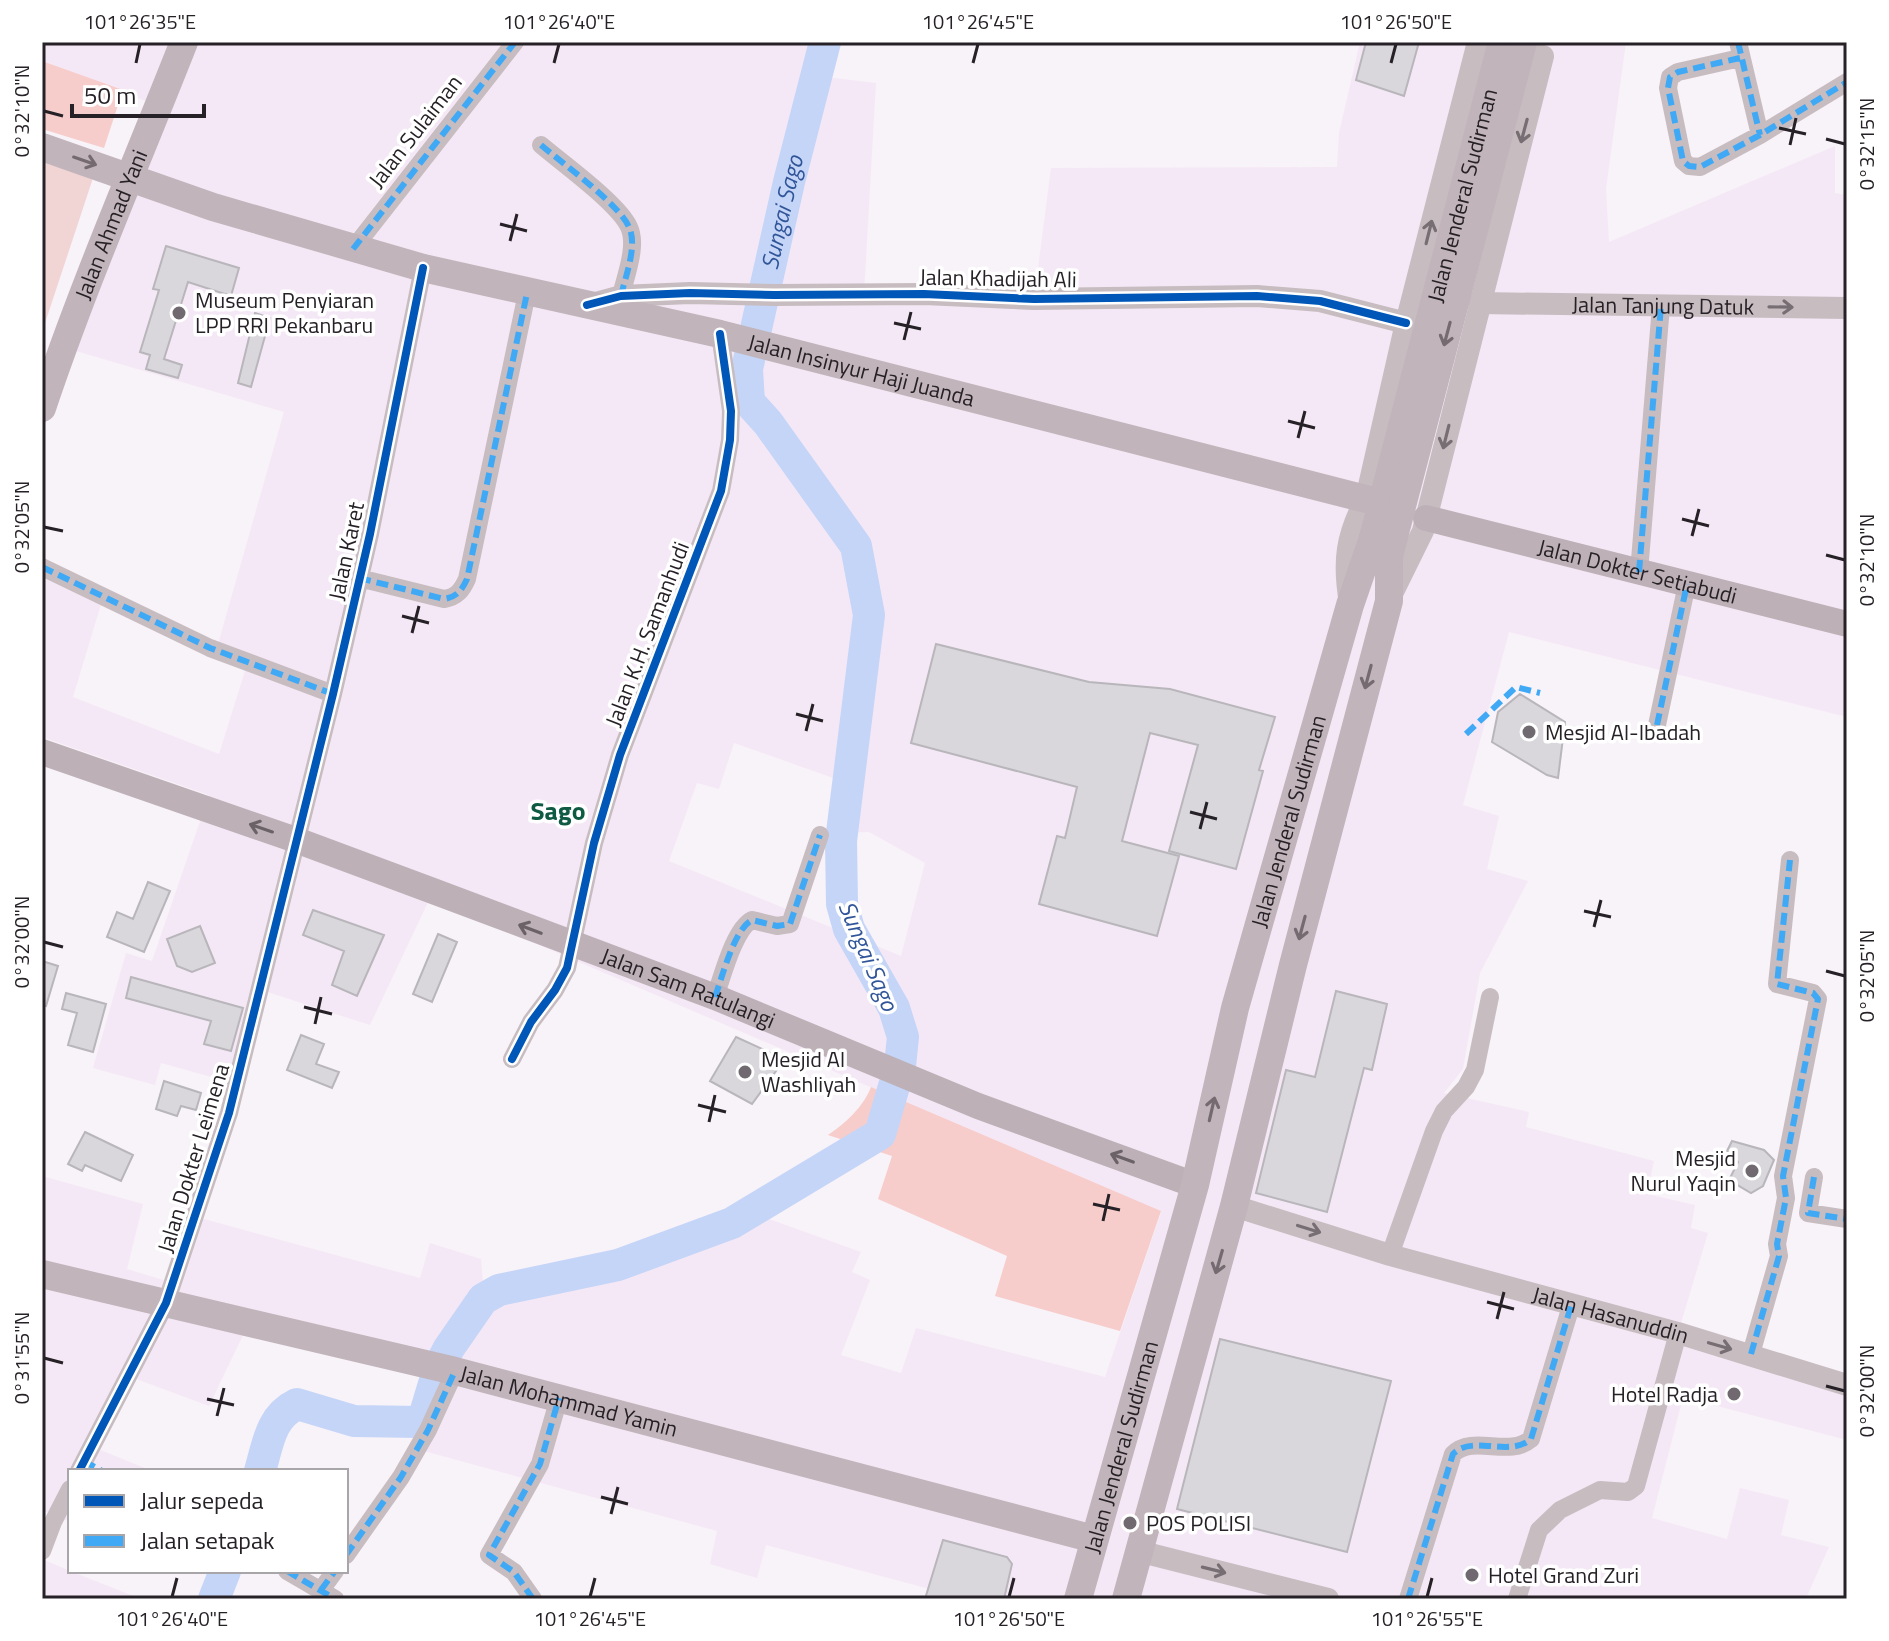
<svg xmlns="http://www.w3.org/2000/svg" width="1889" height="1641" font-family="'Titillium Web',sans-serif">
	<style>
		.built { fill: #f5e8f6; fill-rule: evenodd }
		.green { fill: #f1d4d4 }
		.forest { fill: #f7cdcb }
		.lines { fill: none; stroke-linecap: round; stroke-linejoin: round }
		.river { stroke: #c5d5f7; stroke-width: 32 }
		.building { fill: #d9d6dc; stroke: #b8b6bb; stroke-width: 2 }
		.minor { stroke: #c7bcc0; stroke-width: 18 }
		.tertiary { stroke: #c7bcc0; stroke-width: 22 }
		.secondary { stroke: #bdb1b7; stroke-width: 26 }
		.primary { stroke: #c1b4ba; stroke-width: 28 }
		.primary-bridge { stroke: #c1b4ba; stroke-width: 28 }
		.quiet { stroke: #3fa9f5; stroke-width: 6; stroke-dasharray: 12 6; stroke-linecap: butt }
		.cycleway-casing { stroke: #fff; stroke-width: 13 }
		.cycleway { stroke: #0057b8; stroke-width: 8 }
		.oneway { stroke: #766e73 }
		.oneway2 { stroke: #746a70 }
		.oneway3 { stroke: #6a6267 }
		.ticks { fill: none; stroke: #262126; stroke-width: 3 }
		.poi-dot { fill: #706a70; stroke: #fff; stroke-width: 3 }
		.labels { text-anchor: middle; stroke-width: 7; stroke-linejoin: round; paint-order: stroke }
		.street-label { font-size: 22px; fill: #262126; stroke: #fff }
		.poi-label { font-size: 22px; fill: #262126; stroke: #fff; text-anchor: start }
		.water-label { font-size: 24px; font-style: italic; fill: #305598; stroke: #fff }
		.quarter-label { font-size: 26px; font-weight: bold; fill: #0f5a43; stroke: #fff }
		.neatline { fill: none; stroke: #262126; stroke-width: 3 }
		.ticks-label { font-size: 20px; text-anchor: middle; fill: #262126 }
	</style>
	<rect width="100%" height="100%" fill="#f8f2f9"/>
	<path class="built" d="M42 42H823L817 76 876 83 864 294 1034 299 1051 168 1337 167 1339 133 1360 42H1626L1606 189 1609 242 1835 146V193L1847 195V717L1509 632 1463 805 1499 816 1487 869 1528 881 1480 973 1463 1069 1444 1093 1529 1112 1526 1127 1654 1161 1647 1194 1695 1205 1691 1228 1708 1233 1678 1333 1847 1385V1440L1683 1397 1652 1518 1727 1539 1740 1488 1789 1500 1781 1535 1829 1547 1807 1596 1816 1599H947L948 1594 766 1545 757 1578 710 1564 717 1531 424 1451 451 1380 246 1329 209 1406 123 1374 93 1447 152 1471H70V1522L42 1510V1176L143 1204 127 1269 173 1283 193 1216 420 1278 430 1243 481 1259 483 1284 480 1294 508 1285 582 1269 738 1208 861 1252 852 1272 870 1280 841 1355 901 1373 916 1328 1105 1377 1161 1212 430 898 370 1025 258 989 233 1083 161 1063 155 1085 93 1068 126 953 152 961 209 795 42 737V562L105 591 73 697 219 754 249 658 218 644 284 412 62 347 159 106 42 61ZM734 743 839 780 834 833 869 832 925 863 901 956 669 861 697 783 719 789Z
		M42 1559 70 1571 141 1599H42Z"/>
	<path class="green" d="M42 162 93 178 42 332Z"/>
	<path class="forest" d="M42 61 123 90 104 148 42 129Z
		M871 1087 1161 1211 1120 1331 995 1296 1007 1256 878 1199 892 1156 828 1135C845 1124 864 1106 871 1087Z"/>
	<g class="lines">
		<g class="river">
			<path id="s1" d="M260 1471C268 1444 270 1417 297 1404L354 1421 420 1422 424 1417 439 1367 449 1348 483 1299 499 1290 618 1265 732 1223 880 1134 900 1066 903 1037 894 1008 849 929 842 904 841 841 869 615 856 546 768 423 749 402 747 369 789 182 825 42"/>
			<path d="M214 1599 225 1571"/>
		</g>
	</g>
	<path class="building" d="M1366 42H1419L1404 96 1356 80Z
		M166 246 239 268 231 296 188 282 164 359 182 365 178 378 146 369 150 355 140 352 159 290 153 289Z
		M255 313 270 318 251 387 238 383Z
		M936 644 1089 682 1170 689 1275 717 1259 770 1263 771 1236 869 1169 851 1198 745 1150 733 1122 841 1179 856 1157 936 1039 904 1057 836 1065 838 1077 787 911 743Z
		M1520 694 1565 722 1558 778 1547 775 1492 742 1498 712Z
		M148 882 170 891 144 952 107 937 117 912 133 919Z
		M313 910 384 935 357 996 332 985 344 951 303 935Z
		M200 926 215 963 192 972 177 966 167 939Z
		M438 934 457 942 432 1002 413 994Z
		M42 961 58 966 46 1006 42 1005Z
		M131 977 243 1008 231 1051 204 1044 211 1021 126 998Z
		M1336 991 1387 1004 1372 1070 1364 1068 1327 1212 1256 1193 1286 1070 1315 1077Z
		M66 993 106 1004 93 1052 68 1045 77 1013 62 1009Z
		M301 1035 324 1044 316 1064 339 1072 332 1088 287 1070Z
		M736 1037 769 1052 781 1064 752 1104 710 1081Z
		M164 1081 201 1093 196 1110 181 1106 177 1116 156 1109Z
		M85 1132 133 1155 121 1181 85 1165 82 1171 68 1164Z
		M1732 1141 1764 1150 1774 1160 1763 1186 1751 1193 1729 1180 1738 1162 1727 1151Z
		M1220 1339 1391 1381 1347 1552 1177 1509Z
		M943 1540 1007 1557 1012 1564 1004 1599H925Z"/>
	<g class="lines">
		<path class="minor" d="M1738 42 1760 135
			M1740 58 1678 72 1670 77 1668 88 1683 161 1689 166 1700 167 1760 135 1847 82
			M541 145C562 163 619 204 629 227 638 246 625 277 621 296
			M353 249 515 42
			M42 567 210 648 333 694
			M1639 572 1661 306
			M359 578 444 599C457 597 462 590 467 579L527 293
			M1657 725 1687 584
			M715 997C722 978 734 929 752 920L777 926 790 924 820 835
			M512 1059 531 1022 555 990 567 968 594 843 620 755 721 491 730 440 731 411 720 334
			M1814 1177 1808 1213 1847 1219
			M1390 1255 1434 1131 1444 1111 1466 1087 1475 1070 1490 997
			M1751 1354 1779 1256 1777 1244 1786 1198 1783 1176 1818 999 1813 993 1777 984 1790 860
			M79 1471 166 1303 229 1113 333 694 370 534 423 268
			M42 1551 53 1522 70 1489
			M346 1555 401 1477 428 1430 455 1371
			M287 1571 335 1599
			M321 1590 335 1571
			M533 1599 514 1572 489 1555 540 1464 559 1398
			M1408 1599 1453 1454C1473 1434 1509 1458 1531 1439L1571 1306
			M1517 1599 1539 1530 1560 1510 1600 1490 1628 1492 1636 1486 1678 1333"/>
		<g class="tertiary">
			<path id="s2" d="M1479 303 1847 308"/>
			<path d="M588 305 621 296 690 293 774 295 924 294 1034 299 1257 296 1320 301 1406 323"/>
			<path d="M1389 600 1423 531 1543 56 1506 46"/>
			<path d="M1350 603C1343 562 1346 536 1366 499L1406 323 1478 42"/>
			<path id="s3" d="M1234 1206 1390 1255 1678 1333 1847 1385"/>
			<path d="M1138 1551 1328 1599"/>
		</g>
		<g class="secondary">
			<path id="s4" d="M1426 518 1847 624"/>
			<path id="s5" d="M42 752 296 840 433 891 715 997 978 1106 1195 1185"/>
		</g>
		<g class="primary">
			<path id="s6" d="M42 147 213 207 423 268 720 334 1366 499"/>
			<path id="s7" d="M42 408C84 283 136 164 184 42"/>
			<path id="s8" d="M42 1274 455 1371 1094 1539"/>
			<path id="s9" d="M1078 1599 1195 1185 1235 1008 1350 605 1373 538"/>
			<path d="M1126 1599 1234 1206 1293 965 1389 601V556"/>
		</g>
		<g class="primary-bridge">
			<path id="s10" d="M1373 538 1502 42"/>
			<path d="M1389 556 1523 42"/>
		</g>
		<path class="quiet" d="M1738 42 1760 135
			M1740 58 1678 72 1670 77 1668 88 1683 161 1689 166 1700 167 1760 135 1847 82
			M541 145C562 163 619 204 629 227 638 246 625 277 621 296
			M353 249 515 42
			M42 567 210 648 333 694
			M1639 572 1661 306
			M359 578 444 599C457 597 462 590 467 579L527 293
			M1657 725 1687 584
			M1466 734 1516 687 1540 693
			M715 997C722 978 734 929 752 920L777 926 790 924 820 835
			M1814 1177 1808 1213 1847 1219
			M1751 1354 1779 1256 1777 1244 1786 1198 1783 1176 1818 999 1813 993 1777 984 1790 860
			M84 1461 102 1471
			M346 1555 401 1477 428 1430 455 1371
			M287 1571 335 1599
			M321 1590 335 1571
			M533 1599 514 1572 489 1555 540 1464 559 1398
			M1408 1599 1453 1454C1473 1434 1509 1458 1531 1439L1571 1306"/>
		<defs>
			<path id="cycleway" d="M587 305 621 296 690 293 774 295 924 294 1034 299 1257 296 1320 301 1406 323
				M512 1059 531 1022 555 990 567 968 594 843 620 755 721 491 730 440 731 411 720 334
				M79 1471 166 1303 229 1113 333 694 370 534 423 268"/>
		</defs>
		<use href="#cycleway" class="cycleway-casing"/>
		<use href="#cycleway" class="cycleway"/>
	</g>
	<defs><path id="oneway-shaft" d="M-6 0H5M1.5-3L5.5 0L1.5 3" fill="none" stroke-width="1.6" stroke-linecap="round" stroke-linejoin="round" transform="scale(2)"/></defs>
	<g class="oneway">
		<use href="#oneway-shaft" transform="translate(1524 131) rotate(105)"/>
		<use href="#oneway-shaft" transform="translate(1429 232) rotate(-76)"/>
		<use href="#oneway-shaft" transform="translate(1781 307) rotate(1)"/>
		<use href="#oneway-shaft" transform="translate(1446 437) rotate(104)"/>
		<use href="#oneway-shaft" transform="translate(1309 1229) rotate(17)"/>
		<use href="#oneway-shaft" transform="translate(1720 1346) rotate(16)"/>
		<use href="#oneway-shaft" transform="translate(1214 1570) rotate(14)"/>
	</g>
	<g class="oneway2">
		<use href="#oneway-shaft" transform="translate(85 161) rotate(19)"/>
		<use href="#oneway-shaft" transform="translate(1447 334) rotate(105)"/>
		<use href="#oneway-shaft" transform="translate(1368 677) rotate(105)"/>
		<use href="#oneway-shaft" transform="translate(1302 928) rotate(105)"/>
		<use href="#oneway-shaft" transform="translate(1212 1109) rotate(-77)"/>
		<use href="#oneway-shaft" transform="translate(1219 1262) rotate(106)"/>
	</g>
	<g class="oneway3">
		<use href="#oneway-shaft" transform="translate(261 828) rotate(-161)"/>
		<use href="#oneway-shaft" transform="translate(530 929) rotate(-159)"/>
		<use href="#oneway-shaft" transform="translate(1122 1158) rotate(-160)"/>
	</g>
	<path class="ticks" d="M136 63 140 44M554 63 559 44M973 63 978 44M1391 63 1396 44M44 111 63 116M1779 128 1806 134M1826 139 1845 144M1790 145 1796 118M500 224 527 231M510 241 517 214M894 323 921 329M904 340 911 312M1288 421 1315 428M1298 438 1305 411M1682 519 1709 526M44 527 63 531M1692 536 1699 509M1826 555 1845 560M402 616 429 623M412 633 419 606M796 714 823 721M806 731 813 704M1190 812 1217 819M1200 829 1207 802M1584 911 1611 917M1594 927 1601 900M44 942 63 947M1826 971 1845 976M304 1007 332 1014M315 1024 321 997M698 1105 726 1112M709 1122 715 1095M1093 1204 1120 1210M1103 1221 1109 1194M1487 1302 1514 1309M1497 1319 1504 1292M44 1358 63 1363M1826 1386 1845 1391M207 1399 234 1405M217 1416 224 1388M601 1497 628 1504M611 1514 618 1487M172 1597 177 1578M590 1597 595 1578M1009 1597 1014 1578M1427 1597 1432 1578"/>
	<g class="poi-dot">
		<circle cx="179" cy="313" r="8"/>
		<circle cx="1529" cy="732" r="8"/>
		<circle cx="745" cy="1072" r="8"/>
		<circle cx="1752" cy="1171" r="8"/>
		<circle cx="1734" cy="1394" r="8"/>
		<circle cx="1130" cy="1523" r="8"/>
		<circle cx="1472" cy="1575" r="8"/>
	</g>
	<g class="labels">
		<g class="street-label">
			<text transform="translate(415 131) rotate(-52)" y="8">Jalan Sulaiman</text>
			<text dy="8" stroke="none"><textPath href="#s10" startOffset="354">Jalan Jenderal Sudirman</textPath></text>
			<text dy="8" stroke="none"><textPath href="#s7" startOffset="196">Jalan Ahmad Yani</textPath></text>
			<text transform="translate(998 278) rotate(1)" y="8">Jalan Khadijah Ali</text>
			<text dy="8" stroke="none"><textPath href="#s2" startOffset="184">Jalan Tanjung Datuk</textPath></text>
			<text dy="8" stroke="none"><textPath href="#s6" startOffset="850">Jalan Insinyur Haji Juanda</textPath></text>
			<text transform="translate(346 551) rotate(-78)" y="8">Jalan Karet</text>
			<text dy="8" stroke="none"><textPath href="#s4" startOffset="218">Jalan Dokter Setiabudi</textPath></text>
			<text transform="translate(647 634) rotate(-69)" y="8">Jalan K.H. Samanhudi</text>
			<text dy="8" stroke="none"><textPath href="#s9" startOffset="806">Jalan Jenderal Sudirman</textPath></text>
			<text dy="8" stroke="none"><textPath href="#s5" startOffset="688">Jalan Sam Ratulangi</textPath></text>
			<text transform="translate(193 1158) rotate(-73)" y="8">Jalan Dokter Leimena</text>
			<text dy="8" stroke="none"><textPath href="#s3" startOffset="392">Jalan Hasanuddin</textPath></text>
			<text dy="8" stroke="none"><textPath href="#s8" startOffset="542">Jalan Mohammad Yamin</textPath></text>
			<text dy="8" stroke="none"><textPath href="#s9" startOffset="158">Jalan Jenderal Sudirman</textPath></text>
		</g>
		<g class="poi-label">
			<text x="195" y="308">Museum Penyiaran<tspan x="195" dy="25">LPP RRI Pekanbaru</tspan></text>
			<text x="1545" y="740">Mesjid Al-Ibadah</text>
			<text x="761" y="1067">Mesjid Al<tspan x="761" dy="25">Washliyah</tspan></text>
			<text x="1736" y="1166" text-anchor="end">Mesjid<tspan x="1736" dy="25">Nurul Yaqin</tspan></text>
			<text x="1718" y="1402" text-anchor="end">Hotel Radja</text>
			<text x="1146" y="1531">POS POLISI</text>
			<text x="1488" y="1583">Hotel Grand Zuri</text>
		</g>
		<g class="water-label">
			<text dy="8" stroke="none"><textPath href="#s1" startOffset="1760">Sungai Sago</textPath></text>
			<text transform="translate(868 956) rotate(67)" y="8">Sungai Sago</text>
		</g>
		<g class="quarter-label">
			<text x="558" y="820">Sago</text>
		</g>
	</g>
	<rect width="1889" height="1641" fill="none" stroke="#ffffff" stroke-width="88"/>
	<rect x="68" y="1469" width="280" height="104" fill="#ffffff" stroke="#a8a6a8" stroke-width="2"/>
	<rect x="84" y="1495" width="40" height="12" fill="#0057b8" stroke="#a8a6a8" stroke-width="2"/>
	<text x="140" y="1509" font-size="24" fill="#262126">Jalur sepeda</text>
	<rect x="84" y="1535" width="40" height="12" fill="#3fa9f5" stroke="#a8a6a8" stroke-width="2"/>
	<text x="140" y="1549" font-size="24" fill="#262126">Jalan setapak</text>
	<path d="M72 104v12h132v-12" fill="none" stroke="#262126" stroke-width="4"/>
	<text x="84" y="104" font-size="24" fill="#262126" stroke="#ffffff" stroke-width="6" paint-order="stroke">50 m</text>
	<rect x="44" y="44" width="1801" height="1553" class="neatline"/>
	<g class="ticks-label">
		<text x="140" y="29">101°26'35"E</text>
		<text x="559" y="29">101°26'40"E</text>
		<text x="978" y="29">101°26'45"E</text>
		<text x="1396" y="29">101°26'50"E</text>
		<text transform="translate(22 111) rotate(-90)" y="7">0°32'10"N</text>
		<text transform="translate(1867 144) rotate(-90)" y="7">0°32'15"N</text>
		<text transform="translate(22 527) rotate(-90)" y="7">0°32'05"N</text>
		<text transform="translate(1867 560) rotate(-90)" y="7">0°32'10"N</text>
		<text transform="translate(22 942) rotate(-90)" y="7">0°32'00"N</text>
		<text transform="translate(1867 976) rotate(-90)" y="7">0°32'05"N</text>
		<text transform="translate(22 1358) rotate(-90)" y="7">0°31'55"N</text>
		<text transform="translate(1867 1391) rotate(-90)" y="7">0°32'00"N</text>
		<text x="172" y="1626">101°26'40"E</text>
		<text x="590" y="1626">101°26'45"E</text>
		<text x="1009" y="1626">101°26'50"E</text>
		<text x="1427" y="1626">101°26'55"E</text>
	</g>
</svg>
